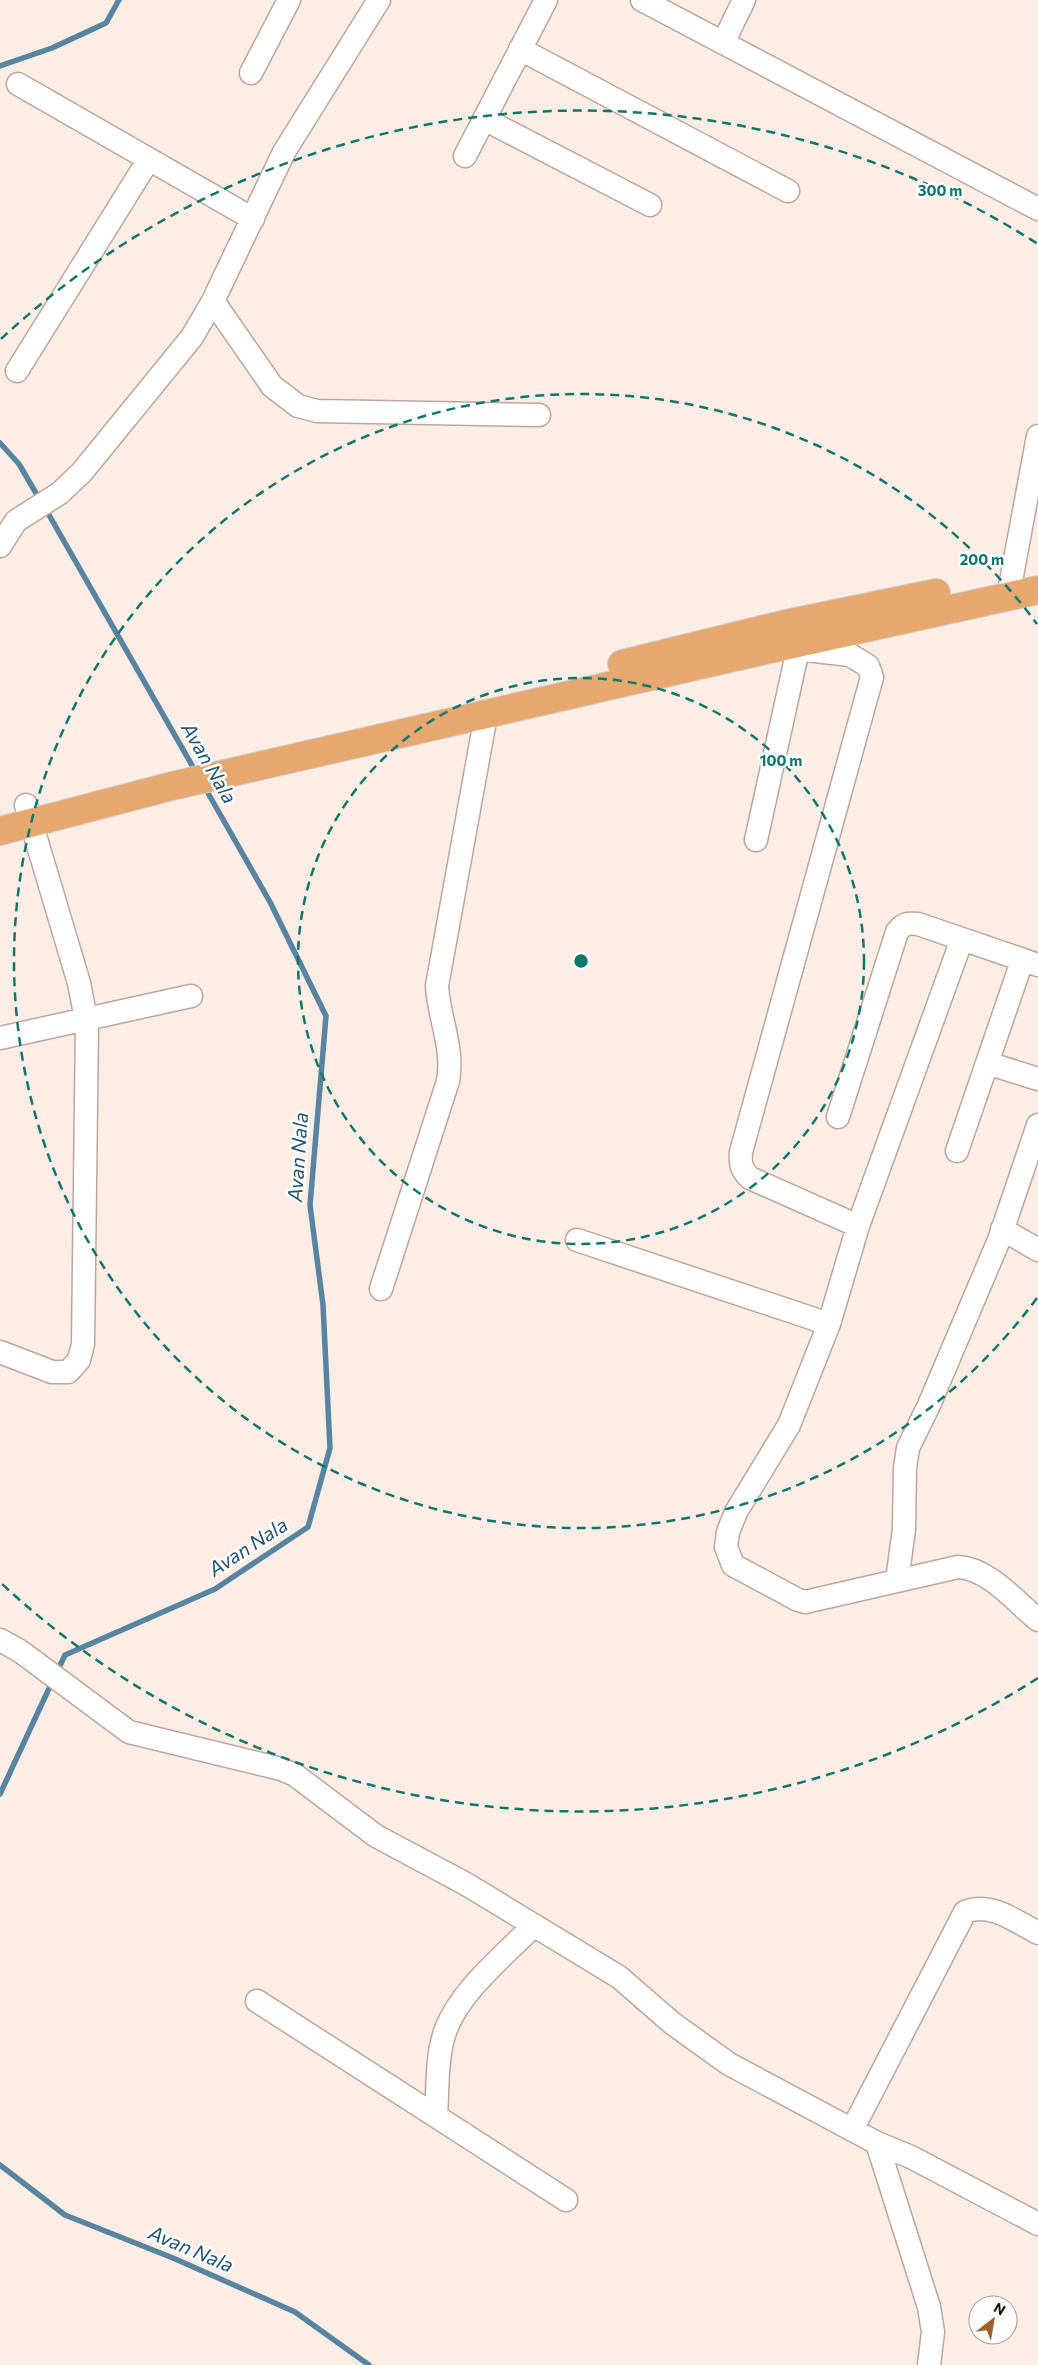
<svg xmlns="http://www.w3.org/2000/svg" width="1038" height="2365" font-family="Commissioner,sans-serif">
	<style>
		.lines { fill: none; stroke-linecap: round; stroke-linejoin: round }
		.stream { stroke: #5684a1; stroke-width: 5.5 }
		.minor-casing { stroke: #bca79f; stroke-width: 25 }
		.major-casing { stroke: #d1d0cf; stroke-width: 30 }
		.minor { stroke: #fff; stroke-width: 22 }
		.major { stroke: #e6a86e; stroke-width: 28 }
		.ring { fill: none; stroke: #0f766e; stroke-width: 2.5; stroke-dasharray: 9 6 }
		.labels { text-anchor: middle; stroke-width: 5; stroke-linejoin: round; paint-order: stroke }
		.water-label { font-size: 20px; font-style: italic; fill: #205472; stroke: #fefefe }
		.centre { fill: #0f766e; stroke: #fefefe; stroke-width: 2.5 }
		.ring-label { font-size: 15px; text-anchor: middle; font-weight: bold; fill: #0f766e; stroke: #fefefe; stroke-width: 5; stroke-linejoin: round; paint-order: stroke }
	</style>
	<rect width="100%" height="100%" fill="#feede5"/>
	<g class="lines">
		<path class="stream" d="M0 66 52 48 106 23 119 0
			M0 443 19 464 40 500
			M45 508 197 774
			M57 1672 65 1655 215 1589 308 1527 330 1448 323 1305 310 1205 326 1016 270 902 204 786
			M0 1794 52 1682
			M0 2165 65 2215 173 2258 295 2312 369 2365"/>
		<defs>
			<path id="minor" d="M642 0 1038 209
				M723 43 744 0
				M520 49 788 191
				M251 73 289 0
				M18 84 253 219
				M484 119 650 205
				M465 156 546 0
				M213 301 272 386 298 406 317 411 539 415
				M17 371 149 159
				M0 546 16 521 60 493 82 472 192 337 213 301 284 152 379 0
				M1008 597 1038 436
				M798 649 850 655 868 666 872 677 741 1152C740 1163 741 1170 750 1178L858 1226
				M756 840 798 649 799 635
				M962 939 858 1226 829 1324 789 1425 736 1512 728 1532 726 1547 733 1565 798 1600 805 1602 958 1567C988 1568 1016 1602 1038 1620
				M0 1038 191 996
				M987 1063 1038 1079
				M838 1117 897 932C904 923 907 923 918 924L1038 965
				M957 1151 1022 961
				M1002 1229 1038 1250
				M577 1240 829 1324
				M381 1289 448 1081C454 1048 439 1019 437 986L486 715
				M0 1352 52 1372H68L79 1360 83 1344 87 1024 79 983 26 805
				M897 1581 904 1529 905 1468 908 1448 929 1405 999 1240 1038 1125
				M0 1640 20 1651 129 1732 281 1769 295 1775 376 1836 466 1884 619 1977 672 2023 729 2064 877 2143 911 2157 1038 2224
				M257 2001 566 2200
				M436 2116C438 2089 436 2055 446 2029 461 1990 505 1955 534 1925
				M852 2130 965 1912C990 1901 1017 1922 1038 1933
				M877 2143 929 2307 933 2332 929 2365"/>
			<path id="major" d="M622 664 781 625 936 593
				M0 831 172 786 761 651 1038 590"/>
		</defs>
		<use href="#minor" class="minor-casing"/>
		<use href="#major" class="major-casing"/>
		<use href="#minor" class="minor"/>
		<use href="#major" class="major"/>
	</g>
	<g class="ring">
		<circle cx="581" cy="961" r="283"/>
		<path d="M1037 1298A567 567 0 1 1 1037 624"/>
		<path d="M1038 1678A850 850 0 0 1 1 1583M1 339A850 850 0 0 1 1038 244"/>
	</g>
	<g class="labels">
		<g class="water-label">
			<text transform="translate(209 763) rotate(60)" y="7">Avan Nala</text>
			<text transform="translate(298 1157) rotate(-86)" y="7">Avan Nala</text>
			<text transform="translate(248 1547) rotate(-33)" y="7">Avan Nala</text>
			<text transform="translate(191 2249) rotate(23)" y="7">Avan Nala</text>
		</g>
	</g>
	<circle cx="581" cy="961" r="8" class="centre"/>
	<g class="ring-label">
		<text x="940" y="196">300 m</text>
		<text x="982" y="565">200 m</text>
		<text x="781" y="766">100 m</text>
	</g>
	<g transform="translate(993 2320) rotate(31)"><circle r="24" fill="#fefefe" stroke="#a3a09f"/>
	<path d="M0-4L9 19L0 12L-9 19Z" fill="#a15f2d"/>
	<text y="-8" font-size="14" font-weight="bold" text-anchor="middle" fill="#1a1310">N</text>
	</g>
</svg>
